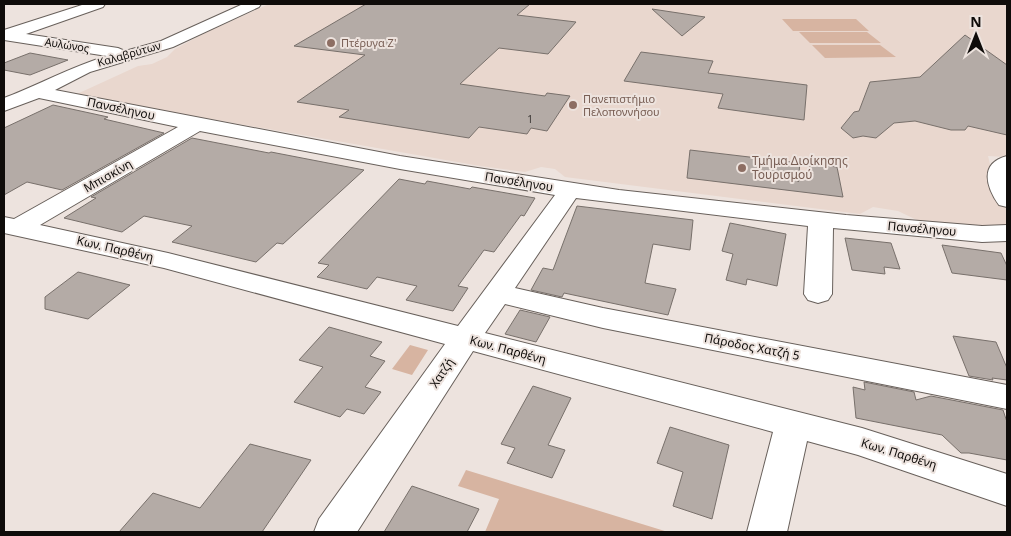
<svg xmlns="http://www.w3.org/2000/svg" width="1011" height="536" font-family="'Noto Sans',sans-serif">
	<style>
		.built { fill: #e9d7ce }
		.green { fill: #d7b4a1 }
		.building { fill: #b4aba6; stroke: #78706b }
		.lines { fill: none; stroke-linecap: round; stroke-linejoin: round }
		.minor-casing { stroke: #68605b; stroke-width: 2 }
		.minor { fill: #fff; fill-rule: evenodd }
		.education-dot { fill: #8d6e63; stroke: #ede3de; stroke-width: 2 }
		.labels { text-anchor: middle; stroke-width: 4; stroke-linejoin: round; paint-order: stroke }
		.number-label { font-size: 10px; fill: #383431 }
		.far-education-label { font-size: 11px; fill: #785e54; stroke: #ede3de; text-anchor: start }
		.far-street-label { font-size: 11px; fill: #0f0c0a; stroke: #ede3de }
		.street-label { font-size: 12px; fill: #0f0c0a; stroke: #ede3de }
		.education-label { font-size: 12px; fill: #785e54; stroke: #ede3de; text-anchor: start }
	</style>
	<rect width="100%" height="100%" fill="#ede3de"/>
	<path class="built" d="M269 4H1007V157L988 156 996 190 1007 210V225L999 229 919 221 898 211 873 207 860 214 565 177 555 169 541 167 525 172 480 166 199 117 77 94 138 66 152 64 167 57 175 49 205 33Z"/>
	<path class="green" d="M782 19H856L869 31H793Z
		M799 32H867L881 43H810Z
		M812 45H880L896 57 825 58Z
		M410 345 428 350 412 375 392 369Z
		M466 470 668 532H485L499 499 458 486Z"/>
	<path class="building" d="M366 4H530L517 15 576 22 548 54 499 48 460 84 545 96 547 93 570 96 547 131 531 128 527 134 479 127 469 138 339 117 349 110 297 102 365 55 294 46Z
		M652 9 705 17 682 36Z
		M965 35 1007 65V135L968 126 965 130H951L915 121 894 123 876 138 863 136 853 138 841 128 854 112 859 111 870 82 920 77Z
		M641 52 713 61 708 73 807 85 804 120 718 108 723 94 624 81Z
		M30 53 68 60 30 75 4 70V63Z
		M53 105 108 117 104 119 164 133 62 190 27 182 4 195V128Z
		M192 138 269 153 271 152 364 170 283 244 277 243 256 262 172 242 192 226 144 216 122 232 64 218 96 198 91 197Z
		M690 150 800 163 798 182 812 164 837 167 843 197 687 178Z
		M399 179 425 184 427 181 470 189 472 187 535 198 524 216 521 215 494 252 484 250 458 286 468 288 453 311 406 300 417 286 377 277 367 289 317 277 329 265 318 263Z
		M577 206 693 220 690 250 653 244 645 283 676 289 668 315 564 293 562 297 531 290 543 268 553 270Z
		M730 223 786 234 777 286 747 279 746 285 726 280 733 254 722 251Z
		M845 238 891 243 900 269 884 267 885 274 852 270Z
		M942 245 1001 253 1007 266V280L952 273Z
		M78 272 130 285 88 319 45 309V297Z
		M520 310 550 317 536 342 505 334Z
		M329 327 382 342 370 356 385 361 365 387 381 392 364 414 347 409 340 417 294 402 323 367 299 360Z
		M953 336 996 342 1007 368V380L992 378 993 380 969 376Z
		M864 382 914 392 916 400 931 396 1003 410 1007 422V460L969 453H961L942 435 856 418 853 387 865 390Z
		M533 386 571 398 548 445 565 450 552 478 507 463 515 448 501 444Z
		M670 427 729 445 712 519 673 506 683 472 657 463Z
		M250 444 311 460 262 532H119L153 493 200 508Z
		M412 486 479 509 467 532H384Z"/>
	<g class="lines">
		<defs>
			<path id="minor" d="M85 4H105L103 7 26 34 118 48 125 51 161 41 243 4H261L259 7 173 47 90 72 55 90 400 156 619 190 846 215 982 226 1007 225V241L982 242 833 228 832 294 828 300 818 303 808 300 804 294 808 226 576 198 515 288 603 308 1007 385V409L603 328 505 304 485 333 862 428 1007 474V506L858 455 807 441 787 532H747L773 432 473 351 357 532H314L319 519 445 344 164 268 4 233V217L14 219 178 127 39 98 4 111V98C39 85 70 67 107 56L4 40V30ZM200 131 400 169 555 195 458 326 168 253 40 225Z
				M1007 156V207L999 205C986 187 979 163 1007 156Z"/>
		</defs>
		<use href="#minor" class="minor-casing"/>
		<use href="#minor" class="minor"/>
	</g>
	<g class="education-dot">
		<circle cx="331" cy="43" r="5"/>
		<circle cx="573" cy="105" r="5"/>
		<circle cx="742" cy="168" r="5"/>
	</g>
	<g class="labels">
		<g class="number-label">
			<text x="530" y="123">1</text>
		</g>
		<g class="far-education-label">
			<text x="341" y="47">Πτέρυγα Ζ'</text>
			<text x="583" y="103">Πανεπιστήμιο<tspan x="583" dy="13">Πελοποννήσου</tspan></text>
		</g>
		<g class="far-street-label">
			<text transform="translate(67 45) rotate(9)" y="4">Αυλώνος</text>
			<text transform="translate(129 54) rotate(-16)" y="4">Καλαβρύτων</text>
		</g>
		<g class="street-label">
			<text transform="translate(121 109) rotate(12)" y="4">Πανσέληνου</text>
			<text transform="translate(108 176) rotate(-30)" y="4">Μπισκίνη</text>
			<text transform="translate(519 182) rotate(9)" y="4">Πανσέληνου</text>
			<text transform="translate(922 229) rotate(5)" y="4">Πανσέληνου</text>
			<text transform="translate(115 249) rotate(13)" y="4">Κων. Παρθένη</text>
			<text transform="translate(752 347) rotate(11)" y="4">Πάροδος Χατζή 5</text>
			<text transform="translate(508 350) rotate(15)" y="4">Κων. Παρθένη</text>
			<text transform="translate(442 373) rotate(-56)" y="4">Χατζή</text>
			<text transform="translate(899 454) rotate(17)" y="4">Κων. Παρθένη</text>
		</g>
		<g class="education-label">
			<text x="752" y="165">Τμήμα Διοίκησης<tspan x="752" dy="14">Τουρισμού</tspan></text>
		</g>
	</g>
	<rect width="1011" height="536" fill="none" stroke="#0f0c0a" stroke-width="10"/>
	<g transform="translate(976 35)" stroke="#ede3de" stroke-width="4" paint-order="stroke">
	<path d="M0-4L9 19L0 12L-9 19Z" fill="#0f0c0a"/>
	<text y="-8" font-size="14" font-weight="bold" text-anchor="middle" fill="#0f0c0a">N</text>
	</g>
</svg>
